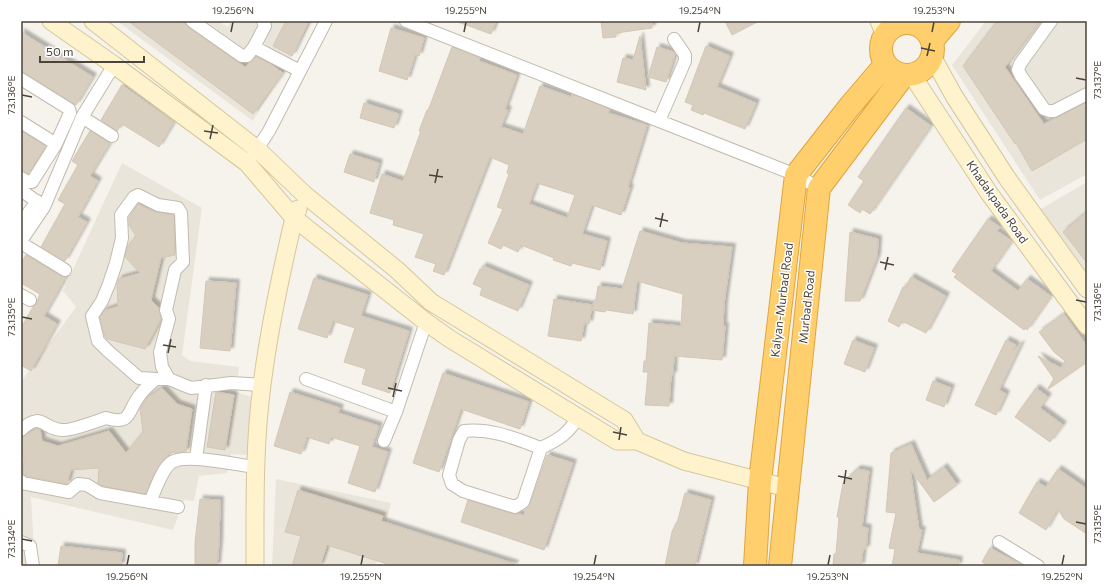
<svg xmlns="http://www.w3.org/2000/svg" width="1108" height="587" font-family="Commissioner,sans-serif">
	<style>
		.residential { fill: #eae5da }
		.building { fill: #d8cfc1; stroke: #d3c7b4; fill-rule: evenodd; filter: url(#shadow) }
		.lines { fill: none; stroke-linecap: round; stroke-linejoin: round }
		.street-casing { stroke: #c2bbae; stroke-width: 14 }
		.secondary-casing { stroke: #d6c79b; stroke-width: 19 }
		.highway-casing { stroke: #e0a43c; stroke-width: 24 }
		.street { stroke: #fff; stroke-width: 12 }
		.secondary { stroke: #fff3cd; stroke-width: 17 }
		.highway { stroke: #ffcf6e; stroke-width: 22 }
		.ticks { fill: none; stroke: #4b4439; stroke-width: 1.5 }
		.labels { text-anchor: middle; stroke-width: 3; stroke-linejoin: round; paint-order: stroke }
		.street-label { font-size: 12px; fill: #4b4439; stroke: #fff }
		.neatline { fill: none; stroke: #4b4439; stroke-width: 1.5 }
		.ticks-label { font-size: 10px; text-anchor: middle; fill: #4b4439 }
	</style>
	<defs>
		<filter id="shadow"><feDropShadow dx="3.5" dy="-3.5" stdDeviation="1" flood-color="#0004"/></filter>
	</defs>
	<rect width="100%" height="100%" fill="#f6f3ec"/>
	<path class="residential" d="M117 21H218L228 27 231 21H311L289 62 253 121Z
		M986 21H1087V174L1040 200 952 65Z
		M122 163 202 208 182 355 190 361 239 367 236 392 251 397 247 455 231 454 227 473 199 476 194 501 184 500 173 530 31 497 35 566H21V382L76 307 63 291Z
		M1087 182V278L1039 210Z
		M276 479 391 503 376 566H272Z"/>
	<path class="building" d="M128 21H183L188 27 245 67 256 57 269 63 283 73 253 114Z
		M286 21H309L292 56 273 46Z
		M459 21H496L491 34 458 22Z
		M601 21H652V28L616 33V37L603 38Z
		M725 21H759L732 35Z
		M997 21H1040L1005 67 1044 124 1087 102V139L1032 171 1016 143 1015 144 963 66Z
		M391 28 424 38 419 56 415 55 407 80 379 71Z
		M21 32 93 77 76 105 21 71Z
		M640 36 646 90 617 82 623 58 633 60Z
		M706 46 730 56 717 87 756 103 745 129 704 113 703 115 691 110 693 105 685 102Z
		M452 47 480 58 479 61 517 75 505 109 508 110 501 127 523 134 540 86 571 97 572 94 610 109 608 113 647 125 628 187 630 188 621 215 592 205 582 234 607 241 600 270 572 263 571 266 553 260 554 258 521 245 518 252 503 245 501 249 488 243 503 209 497 207 509 174 507 173 509 165 490 157 444 275 433 271 436 264 415 257 424 234 393 225 394 220 370 213 382 174 403 181 421 131H419L427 110 428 111ZM537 183 575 195 567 218 529 204Z
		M657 47 674 52 675 54 666 82 648 77Z
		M122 85 174 122 159 147 122 124 117 131 101 120Z
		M364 103 399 114 394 128 360 118Z
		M906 108 931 126 870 214 862 209 860 213 848 205 864 181 858 177Z
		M21 131 46 146 28 174 21 169Z
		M90 131 110 143 90 176 98 181 78 217 87 222 65 261 41 247 65 204 58 200 78 165 72 161Z
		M350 154 379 163 374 182 344 172Z
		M138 204 155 212 174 215 175 255 161 258 151 300 159 308 161 319 145 349 107 339 105 337 100 317 104 311 118 306 117 284 119 279 140 273 125 257 127 247 136 236 129 225V217Z
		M1087 212V263L1063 232Z
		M988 219 1000 227 997 231 1012 241 991 271 1018 291 1027 279 1051 296 1027 330 1025 328 1024 330 954 277 957 274 952 271Z
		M640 231 682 243 732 247 724 304 723 326H725L722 360 674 356 673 375H671L669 406 645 405 648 372H643L644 361H646L649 323 681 326 683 294 637 281 633 314 606 310 605 312 592 310 594 300H596L598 286 622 289Z
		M850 232 878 239V243L877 257 860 301H845Z
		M26 255 61 276 66 277 44 316 57 324 31 371 21 365V328L33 307 36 304 40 294 21 283V263Z
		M483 266 529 285 518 311 480 295 482 288 473 284 480 269 481 270Z
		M911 277 946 296 926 333 902 321 899 327 888 321 903 287 905 288Z
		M314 278 368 295 361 316 409 331 390 393 362 384 366 369 344 362 355 328 333 321 327 338 298 329Z
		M206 281 236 283 230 351 200 348Z
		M554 299 592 305 589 324 584 323 581 341 548 336Z
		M1064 314 1087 346V362L1047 390 1054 379 1038 356 1061 368 1065 361 1054 352 1039 332Z
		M853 340 874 348 865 372 844 364Z
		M1006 340 1016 345 1012 351 1021 344 999 390 1006 394 996 415 975 405Z
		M443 373 529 402 520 429 461 409 439 472 413 463Z
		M933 381 951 388 944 407 926 400Z
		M162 388 177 404 192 409 186 451 176 453 170 452 156 471 145 494 103 486 98 483 99 468 71 470 67 484 27 476 23 474 24 457 21 455V438L36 429H40L42 441 58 446 109 431 126 453 143 432 140 408 142 405 147 398Z
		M1036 388 1048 397 1040 408 1063 425 1050 442 1015 417Z
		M216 392 234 395 225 450 207 447Z
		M290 392 340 408 338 413 379 426 372 447 388 452 375 492 348 483 360 446 331 437 329 444 307 437 301 454 274 446Z
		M911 444 927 480 944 467 957 485 934 502 910 469 919 530H922L917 553 959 560 958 566H892L895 549 889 548 896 513 886 512 891 453Z
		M547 455 573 463 544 550 461 522 468 500 513 514H518L524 515 526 509 530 504Z
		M857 469 869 471 862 527 868 528 866 549H863L861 566H833L834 554H836L839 517H837L843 483Z
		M1058 469 1087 489V534L1064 519 1058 509 1046 530 1019 513 1037 482 1046 487Z
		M298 490 383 516 381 521 515 564 514 566H387V564L327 545 320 566H292L301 536 285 532Z
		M685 493 711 500 695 566H665L672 532 676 523H677Z
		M200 499 220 500 219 544 217 566H195V542Z
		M61 546 122 553 121 566H58Z
		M990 548 1024 566H989L982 562Z"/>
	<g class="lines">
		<defs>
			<path id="street" d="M192 21 242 56H247L254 47 265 26 263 21
				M406 21 796 175 819 188
				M1051 21 1020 64 1018 70 1021 76 1044 109 1049 111H1054L1087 94
				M254 47 300 71
				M21 79 69 109 70 113 56 144 21 122
				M82 117 112 136
				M659 121 685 61V55L674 39
				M254 154 269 131 326 21
				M21 178 28 182H32L56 144
				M21 190 44 207
				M21 223 37 201
				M21 241 44 207 82 117 114 65
				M21 243 65 270
				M21 295 30 300
				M156 379 139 378 108 351 98 341 92 316 102 301 109 284 116 263 122 238 121 215 134 197 138 195 158 205 178 208 181 213 183 262 175 270 166 310 169 319 160 352 162 367 169 379
				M306 379 396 412 426 322
				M21 430C42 410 43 430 63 430 71 431 97 421 106 418 133 426 127 410 140 395 144 389 150 384 156 379H169L191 388 231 383 262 385
				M384 441 396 412
				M541 448 523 502 515 507 463 491 452 484 449 475 459 440 464 431C492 428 516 439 541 448 558 440 570 433 578 416
				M196 459 206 385
				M21 481 22 483 69 492 78 484 87 485 100 493 150 502C155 491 162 468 172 462 187 453 237 465 255 467
				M150 502 178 507
				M21 542 30 546 33 566
				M999 542 1038 566"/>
			<path id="secondary" d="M51 21 114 65 247 163 294 218 426 322 450 339 617 441H637L684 461 787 488
				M93 21 257 149 304 194 397 270 431 302 624 420 637 441
				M879 21 885 35
				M903 21V23
				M932 56 954 96 1007 178 1087 289
				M912 75 989 193 1087 326
				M255 566C255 505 254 445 262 385 269 328 281 273 294 218L298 209"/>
			<path id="highway" d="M881 49a26 26 0 1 1 52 0a26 26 0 1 1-52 0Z
				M932 41 949 21
				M755 566 760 481 796 175 850 106 885 65
				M780 566 819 188 904 75"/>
		</defs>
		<use href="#street" class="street-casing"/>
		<use href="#secondary" class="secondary-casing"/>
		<use href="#highway" class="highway-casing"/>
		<use href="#street" class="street"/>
		<use href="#secondary" class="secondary"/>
		<use href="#highway" class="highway"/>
	</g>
	<path class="ticks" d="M231 32 233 22M464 32 466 22M698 32 700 22M932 32 934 22M921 48 935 51M927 56 930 43M1076 78 1086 80M22 95 32 97M204 131 218 133M210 139 213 125M429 175 443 177M435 183 438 169M655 218 668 221M660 227 663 213M880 262 894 265M885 270 888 257M1076 300 1086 302M22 317 32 319M163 345 176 347M168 353 171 339M388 388 402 391M393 397 396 383M613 432 627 435M619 440 621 427M838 476 852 479M844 484 846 470M1076 522 1086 524M22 539 32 541M127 565 129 555M361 565 363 555M594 565 596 555M828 565 830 555M1062 565 1064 555"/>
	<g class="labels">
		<g class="street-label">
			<text transform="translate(997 202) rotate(55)" y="4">Khadakpada Road</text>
			<text transform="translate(782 300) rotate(-83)" y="4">Kalyan-Murbad Road</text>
			<text transform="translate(807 307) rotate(-84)" y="4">Murbad Road</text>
		</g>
	</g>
	<rect width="1108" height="587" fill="none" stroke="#ffffff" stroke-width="44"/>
	<path d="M40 56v6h104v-6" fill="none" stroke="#4b4439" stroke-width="2"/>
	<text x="46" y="56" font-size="12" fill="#4b4439" stroke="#ffffff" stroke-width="3" paint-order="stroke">50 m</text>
	<rect x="22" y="22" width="1064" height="543" class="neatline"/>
	<g class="ticks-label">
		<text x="233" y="14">19.256°N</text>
		<text x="466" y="14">19.255°N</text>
		<text x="700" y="14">19.254°N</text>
		<text x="934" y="14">19.253°N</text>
		<text transform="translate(1097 80) rotate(-90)" y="4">73.137°E</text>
		<text transform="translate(11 95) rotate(-90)" y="4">73.136°E</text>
		<text transform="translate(1097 302) rotate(-90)" y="4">73.136°E</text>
		<text transform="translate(11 317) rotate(-90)" y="4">73.135°E</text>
		<text transform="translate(1097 524) rotate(-90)" y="4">73.135°E</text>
		<text transform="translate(11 539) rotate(-90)" y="4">73.134°E</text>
		<text x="127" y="580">19.256°N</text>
		<text x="361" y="580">19.255°N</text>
		<text x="594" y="580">19.254°N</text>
		<text x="828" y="580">19.253°N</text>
		<text x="1062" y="580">19.252°N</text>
	</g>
</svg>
